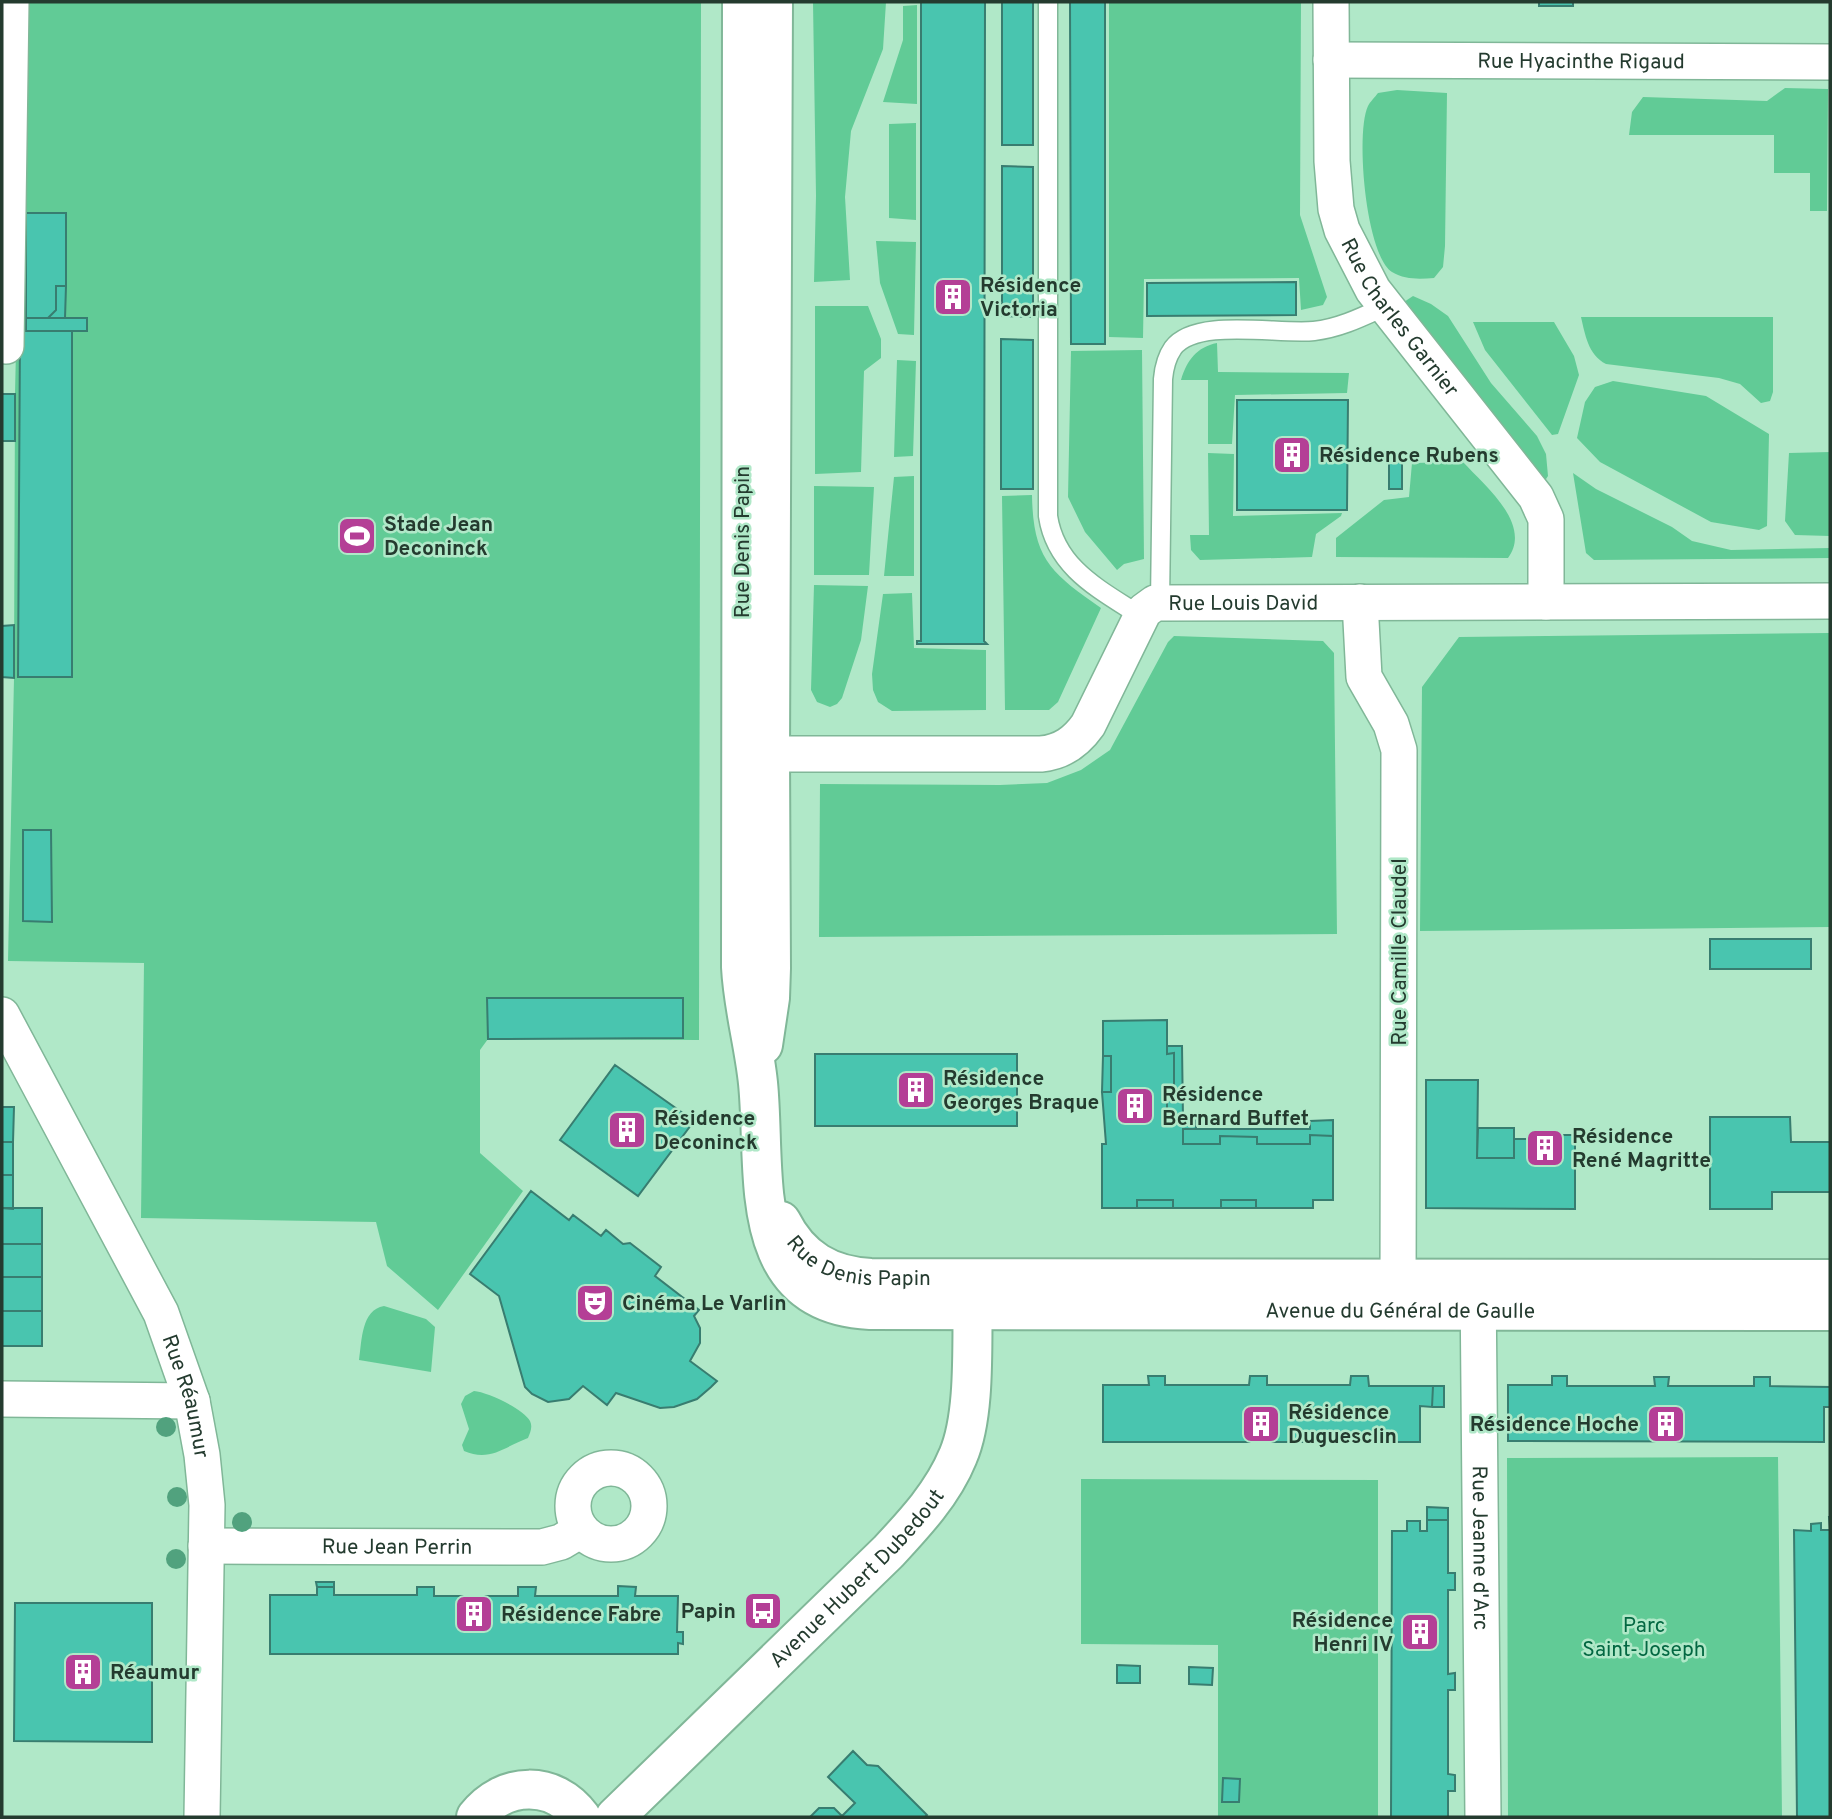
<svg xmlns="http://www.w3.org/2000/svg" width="1832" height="1819" font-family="Overpass,sans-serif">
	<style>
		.green { fill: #61cb96 }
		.building { fill: #49c5af; stroke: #387d70; stroke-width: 2 }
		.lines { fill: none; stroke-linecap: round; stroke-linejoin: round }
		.service-casing { stroke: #80b798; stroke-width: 21 }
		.minor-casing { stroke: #80b798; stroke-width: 38 }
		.tertiary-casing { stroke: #80b798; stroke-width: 42 }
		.service { stroke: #fff; stroke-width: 18 }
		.minor { stroke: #fff; stroke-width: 35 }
		.tertiary { stroke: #fff; stroke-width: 38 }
		.tree { fill: #51a27e }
		.labels { text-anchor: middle; stroke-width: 5; stroke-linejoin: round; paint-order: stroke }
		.street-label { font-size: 21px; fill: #243b2f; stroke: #b0e8c8 }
		.poi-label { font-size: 21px; font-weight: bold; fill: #243b2f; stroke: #b0e8c8; text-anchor: start }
		.park-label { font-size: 21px; fill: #036842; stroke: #b0e8c8 }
	</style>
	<rect width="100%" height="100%" fill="#b0e8c8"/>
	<path class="green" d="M24 2H701L699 1040 488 1039 480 1050V1153L523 1191 438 1310 387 1266 376 1222 141 1218 144 963 8 961 14 678 15 394Z
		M813 2H886L883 49 851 131 845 197 850 280 814 282 816 196Z
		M1109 2H1301L1300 215 1327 297 1323 305 1301 310 1299 278 1144 279 1143 338 1109 337Z
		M917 5V104L883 102 903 40V6Z
		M1785 88 1828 89 1827 211H1810V173H1774V135H1629L1632 112 1643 97 1767 101Z
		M1397 90 1447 93 1445 246 1443 267 1434 278C1420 279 1405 280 1392 272 1366 256 1355 133 1368 106 1370 102 1375 97 1378 93Z
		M916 123V220L889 218V124Z
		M876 241 916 242 914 335 898 334 880 283Z
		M1413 296 1431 304 1448 316 1491 383 1537 436 1546 454 1548 476 1544 482 1401 304Z
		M815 306H868L881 339V358L864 371 861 472 815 474Z
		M1581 317H1773V392L1770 401 1761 403 1740 384 1719 378 1606 364C1588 355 1585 334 1581 317Z
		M1473 322H1554L1574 356 1579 375 1558 434 1552 435 1485 350Z
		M1217 343 1218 372 1349 373 1347 393 1235 395 1232 444H1208V380H1181C1187 360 1197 347 1217 343Z
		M1142 350 1144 559 1124 564 1117 570 1085 532 1068 497 1071 351Z
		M897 360 916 361 913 456 894 457Z
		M1613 381 1706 396 1769 434 1767 526 1759 530 1711 522 1600 462 1577 438 1585 402 1595 387Z
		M1830 452V536L1795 535 1785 521 1789 453Z
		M1208 453 1234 454 1233 516 1342 513 1341 516 1316 534 1312 557 1200 560 1191 550 1190 535H1209Z
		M1463 462C1484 485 1533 524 1508 558L1336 557V538L1384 500 1409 497 1412 463Z
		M1573 473 1596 489 1672 527 1692 541 1731 550 1830 548V558L1594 560 1586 553Z
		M914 476V576H884L894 477Z
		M814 486 874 487 869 575H814Z
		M1032 495C1033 559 1051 573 1101 608L1058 702 1049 710H1005L1002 496Z
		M814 585 868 586 861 640 842 698 837 704 830 707 817 702 811 690Z
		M912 593 914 648 986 650V710L892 711 878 702 873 690 872 674 883 594Z
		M1830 633V927L1420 931 1422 687 1459 637Z
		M1174 636 1323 641 1334 653 1337 934 819 937 820 784 1000 785 1047 783 1081 770 1110 750 1168 642Z
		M384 1306 426 1319 435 1327 431 1372 359 1360C362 1341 361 1310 384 1306Z
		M474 1391C487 1392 524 1409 530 1421 533 1427 530 1433 528 1438 504 1447 490 1462 464 1451L462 1445 469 1429 461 1404 465 1396Z
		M1778 1457 1782 1817H1508L1507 1458Z
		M1081 1479 1378 1480V1817H1218V1645L1081 1644Z"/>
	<path class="building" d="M921 2H985L984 641 987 644H917V641H921Z
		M1002 2H1033V145H1002Z
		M1070 2H1105V344H1071Z
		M1539 2H1573V6H1539Z
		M1002 166 1033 167V317L1002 316Z
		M26 213H66V286H56V310L48 318H26Z
		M1296 282V315L1147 316V283Z
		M56 286H66L65 318H48L56 310Z
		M26 318H87V331H26Z
		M20 331H72V677H18Z
		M1001 339 1033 340V489H1001Z
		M2 394H15V441H2Z
		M1237 400H1348L1347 510H1237Z
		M1389 462H1402V489H1389Z
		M14 625V678L2 677V626Z
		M23 830H51L52 922 23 921Z
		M1710 939H1811V969H1710Z
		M487 998H683V1038L488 1039Z
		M1167 1020V1054L1174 1053V1094H1167V1119L1196 1118V1129H1183V1144H1220V1136L1257 1137V1144H1310V1135L1333 1136V1200H1313V1208H1256V1200H1221V1208H1173V1200H1137V1208H1102V1144H1106L1102 1092H1111V1056H1103V1021Z
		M1167 1046H1182L1183 1119H1167V1094H1174V1053L1167 1054Z
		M815 1054H1017V1126H815Z
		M1103 1056H1111V1092H1102Z
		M615 1065 694 1121 638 1196 560 1140Z
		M1426 1080H1478L1477 1158H1514V1139H1528V1135H1575V1209L1426 1208Z
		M2 1107H14L13 1142H2Z
		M1710 1117H1790L1791 1142H1830V1192H1772V1209H1710Z
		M1333 1120V1136L1310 1135V1144H1257V1137L1220 1136V1144H1183V1129H1310V1121Z
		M1478 1128H1514V1158H1477Z
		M2 1142H13V1175H2Z
		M2 1175H13V1209L2 1208Z
		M531 1191 569 1220 573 1215 601 1236 606 1230 623 1244 630 1243 661 1267 655 1276 699 1310 694 1316 700 1328V1343L690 1361 717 1381 711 1387 697 1399 674 1407 660 1408 616 1393 607 1405 583 1386 569 1399 548 1402 532 1394 525 1387 499 1296 470 1274Z
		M1137 1200H1173V1208H1137Z
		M1221 1200H1256V1208H1221Z
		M2 1208H42V1244H2Z
		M2 1244H42V1277H2Z
		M2 1277H42V1311H2Z
		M2 1311H42V1346H2Z
		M1148 1376H1165V1385H1249L1250 1376H1267V1385H1350L1351 1376H1368L1369 1386H1433L1432 1407 1420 1406V1442H1103V1385H1149Z
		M1552 1376H1567V1386H1655L1654 1377H1669L1668 1386H1754V1377H1770V1386L1830 1387V1407H1824V1442L1508 1441V1385H1552Z
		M1433 1386H1444V1407H1432Z
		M1427 1507 1448 1508V1520H1427Z
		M1829 1517H1830V1817H1797L1794 1530 1811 1531V1524L1821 1523V1530H1830Z
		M1427 1520H1448V1573H1455V1590H1448V1674L1455 1673V1690H1448V1774L1455 1775V1791H1448V1817H1391L1392 1531H1407V1521H1420V1531H1427Z
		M316 1582H334V1587H317Z
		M618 1586 636 1587 635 1596H678L677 1632H683V1644L678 1643V1654H270V1595H317V1587H334V1595H417V1587H434V1596H518V1587H536L535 1596H618Z
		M15 1603H152V1742L14 1741Z
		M1117 1665 1140 1666V1683H1117Z
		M1189 1667 1213 1668 1212 1685 1189 1684Z
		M853 1751 867 1765 878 1766 927 1815 925 1817H810L819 1808H834L842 1816 855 1803 828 1777Z
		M1223 1778 1240 1779 1239 1802H1222Z"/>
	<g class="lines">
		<defs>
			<path id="service" d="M1048 2V516C1056 569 1101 590 1142 617
				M1160 603 1163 379C1164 368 1166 358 1173 348 1196 317 1279 335 1314 331 1340 328 1362 317 1386 306"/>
			<g id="minor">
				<path id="s1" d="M1331 2 1332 161 1336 209 1342 230 1373 290 1536 497 1546 519V602"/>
				<path id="s2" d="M1331 60 1830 62"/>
				<path d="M6 346 11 2"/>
				<path d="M1360 602 1364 677 1391 724 1399 750 1398 1307"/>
				<path id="s3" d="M743 754H1041C1062 752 1076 742 1088 725L1144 611 1155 603 1830 601"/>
				<path id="s4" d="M2 1015 161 1313 192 1401 202 1455 207 1505 202 1817"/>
				<path id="s5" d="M1478 1282 1483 1817"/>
				<path d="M2 1399 192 1401"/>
				<circle cx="611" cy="1506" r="38"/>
				<path id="s6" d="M206 1546 542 1547 561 1542 581 1530"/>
			</g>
			<g id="tertiary">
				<path id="s7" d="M742 2 741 967C743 1007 754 1044 758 1083 767 1172 743 1304 870 1310L1830 1311"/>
				<path d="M763 1045 770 998 771 968 770 754 773 2"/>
				<path id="s8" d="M781 1221C800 1259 830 1276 871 1278L1830 1279"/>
				<path d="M476 1817C504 1781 554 1780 581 1817"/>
				<path id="s9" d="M615 1817 888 1552C915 1523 943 1493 958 1456 977 1412 971 1334 973 1284"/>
			</g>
		</defs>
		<use href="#service" class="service-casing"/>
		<use href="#minor" class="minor-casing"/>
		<use href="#tertiary" class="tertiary-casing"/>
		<use href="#service" class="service"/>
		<use href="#minor" class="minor"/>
		<use href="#tertiary" class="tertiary"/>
	</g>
	<g class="tree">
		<circle cx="166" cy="1427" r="10"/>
		<circle cx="177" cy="1497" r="10"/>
		<circle cx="242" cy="1522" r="10"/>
		<circle cx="176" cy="1559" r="10"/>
	</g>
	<defs>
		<symbol id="building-square" viewBox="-11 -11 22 22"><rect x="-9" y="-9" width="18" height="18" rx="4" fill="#b43f96" stroke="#b0e8c8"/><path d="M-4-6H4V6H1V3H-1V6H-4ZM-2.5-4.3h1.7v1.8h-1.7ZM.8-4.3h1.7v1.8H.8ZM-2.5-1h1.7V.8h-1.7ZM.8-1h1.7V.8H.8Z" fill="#fff"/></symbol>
		<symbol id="stadium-square" viewBox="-11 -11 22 22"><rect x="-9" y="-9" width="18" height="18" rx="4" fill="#b43f96" stroke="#b0e8c8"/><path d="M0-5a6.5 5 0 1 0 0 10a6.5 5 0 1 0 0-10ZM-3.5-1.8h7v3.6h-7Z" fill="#fff"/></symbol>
		<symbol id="theatre-square" viewBox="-11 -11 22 22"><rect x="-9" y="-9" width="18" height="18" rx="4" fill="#b43f96" stroke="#b0e8c8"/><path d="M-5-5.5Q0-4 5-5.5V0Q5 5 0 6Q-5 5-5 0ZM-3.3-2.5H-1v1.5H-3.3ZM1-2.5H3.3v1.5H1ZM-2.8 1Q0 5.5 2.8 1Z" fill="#fff"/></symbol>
		<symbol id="bus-square" viewBox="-11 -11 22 22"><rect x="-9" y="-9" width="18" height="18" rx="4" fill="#b43f96" stroke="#b0e8c8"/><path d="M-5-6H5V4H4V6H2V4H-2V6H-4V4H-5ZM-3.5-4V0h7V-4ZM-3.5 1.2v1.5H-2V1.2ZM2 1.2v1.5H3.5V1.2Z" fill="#fff"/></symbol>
	</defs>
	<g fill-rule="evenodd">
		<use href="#building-square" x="931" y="275" width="44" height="44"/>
		<use href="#building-square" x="1270" y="433" width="44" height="44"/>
		<use href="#stadium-square" x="335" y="514" width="44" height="44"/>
		<use href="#building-square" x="894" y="1068" width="44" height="44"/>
		<use href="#building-square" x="1113" y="1084" width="44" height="44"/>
		<use href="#building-square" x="605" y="1108" width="44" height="44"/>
		<use href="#building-square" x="1523" y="1126" width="44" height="44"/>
		<use href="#theatre-square" x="573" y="1281" width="44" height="44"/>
		<use href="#building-square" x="1239" y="1402" width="44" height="44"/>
		<use href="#building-square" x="1644" y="1402" width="44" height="44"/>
		<use href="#bus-square" x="741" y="1589" width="44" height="44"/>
		<use href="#building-square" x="452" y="1592" width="44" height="44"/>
		<use href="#building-square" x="1398" y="1610" width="44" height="44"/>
		<use href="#building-square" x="61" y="1650" width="44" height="44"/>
	</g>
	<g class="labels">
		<g class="street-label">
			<text dy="7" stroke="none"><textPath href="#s2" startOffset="250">Rue Hyacinthe Rigaud</textPath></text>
			<text dy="7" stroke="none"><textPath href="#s1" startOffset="334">Rue Charles Garnier</textPath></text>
			<text transform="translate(742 542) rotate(-90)" y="7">Rue Denis Papin</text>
			<text dy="7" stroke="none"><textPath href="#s3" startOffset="584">Rue Louis David</textPath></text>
			<text transform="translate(1399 952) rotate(-90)" y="7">Rue Camille Claudel</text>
			<text dy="7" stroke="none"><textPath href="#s8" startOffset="96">Rue Denis Papin</textPath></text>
			<text dy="7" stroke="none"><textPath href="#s7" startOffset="1899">Avenue du Général de Gaulle</textPath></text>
			<text dy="7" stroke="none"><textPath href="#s4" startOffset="425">Rue Réaumur</textPath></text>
			<text dy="7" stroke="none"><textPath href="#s6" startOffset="191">Rue Jean Perrin</textPath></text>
			<text dy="7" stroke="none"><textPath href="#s5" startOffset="266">Rue Jeanne d'Arc</textPath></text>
			<text dy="7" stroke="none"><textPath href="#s9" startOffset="340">Avenue Hubert Dubedout</textPath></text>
		</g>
		<g class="poi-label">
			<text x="980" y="292">Résidence<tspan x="980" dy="24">Victoria</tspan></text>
			<text x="1319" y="462">Résidence Rubens</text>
			<text x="384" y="531">Stade Jean<tspan x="384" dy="24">Deconinck</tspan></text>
			<text x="943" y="1085">Résidence<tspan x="943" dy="24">Georges Braque</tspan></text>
			<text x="1162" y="1101">Résidence<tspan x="1162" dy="24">Bernard Buffet</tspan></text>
			<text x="654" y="1125">Résidence<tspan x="654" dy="24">Deconinck</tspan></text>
			<text x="1572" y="1143">Résidence<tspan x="1572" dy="24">René Magritte</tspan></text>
			<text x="622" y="1310">Cinéma Le Varlin</text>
			<text x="1288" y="1419">Résidence<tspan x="1288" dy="24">Duguesclin</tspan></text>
			<text x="1639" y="1431" text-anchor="end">Résidence Hoche</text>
			<text x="736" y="1618" text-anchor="end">Papin</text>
			<text x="501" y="1621">Résidence Fabre</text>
			<text x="1393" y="1627" text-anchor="end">Résidence<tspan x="1393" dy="24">Henri IV</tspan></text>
			<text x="110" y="1679">Réaumur</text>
		</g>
		<g class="park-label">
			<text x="1644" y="1632">Parc<tspan x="1644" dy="24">Saint-Joseph</tspan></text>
		</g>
	</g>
	<rect width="1832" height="1819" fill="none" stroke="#243b2f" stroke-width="7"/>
</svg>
